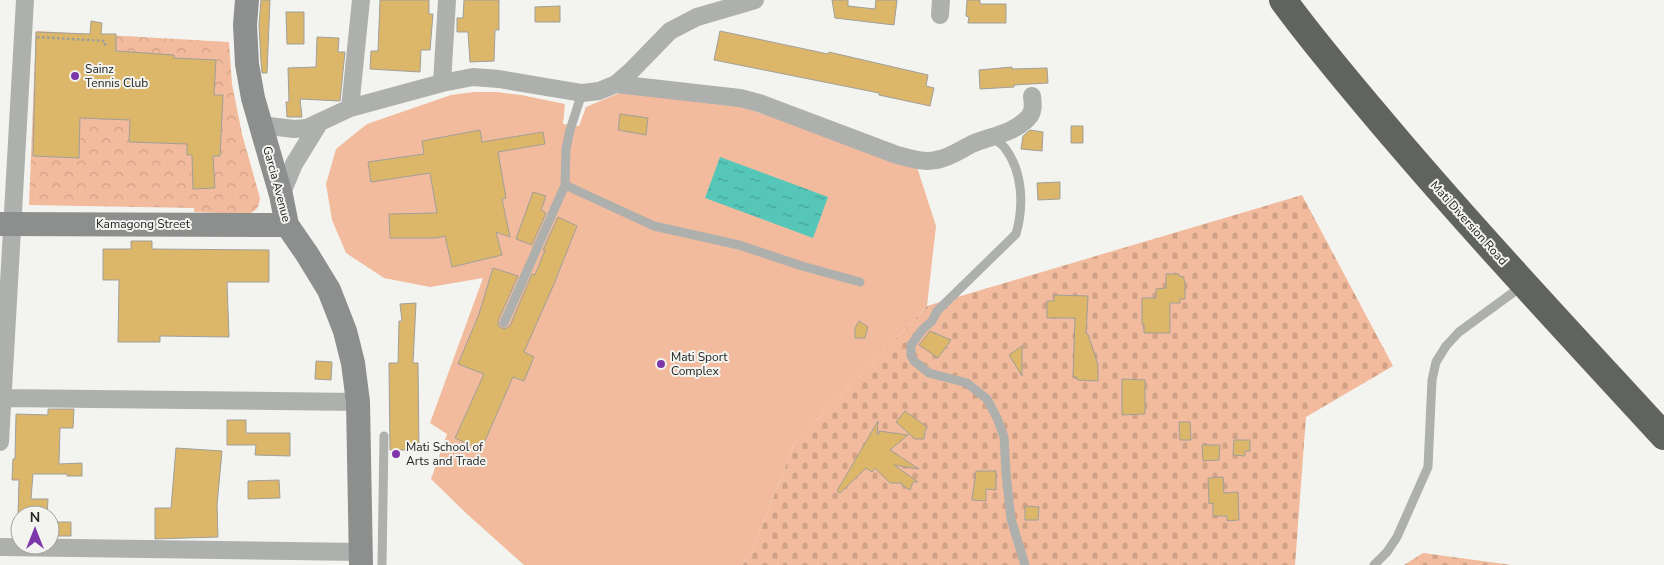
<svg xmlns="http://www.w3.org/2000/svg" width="1664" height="565" font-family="'Nunito Sans',sans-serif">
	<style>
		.cemetery { fill: url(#cemetery-stones) }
		.park { fill: url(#park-crowns) }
		.garden { fill: #f2bb9d }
		.water { fill: url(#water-ripples) }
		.building { fill: #dcb669; stroke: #a19f9b }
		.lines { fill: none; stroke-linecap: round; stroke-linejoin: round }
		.path { stroke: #9e9f9c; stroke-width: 2.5; stroke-dasharray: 2.5 2.5; stroke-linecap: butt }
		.lane { stroke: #aeb0ae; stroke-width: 9 }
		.street { stroke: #aeb0ae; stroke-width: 18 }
		.secondary { stroke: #8c8f8d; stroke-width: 24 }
		.highway { stroke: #606360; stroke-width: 28 }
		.poi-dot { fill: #7e37aa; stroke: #f3f4f0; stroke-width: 2 }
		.labels { text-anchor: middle; stroke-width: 4; stroke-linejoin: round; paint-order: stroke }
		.poi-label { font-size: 12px; fill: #252524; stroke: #f3f4f0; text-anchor: start }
		.street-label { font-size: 12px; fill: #252524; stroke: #f3f4f0 }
	</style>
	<defs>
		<pattern id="cemetery-stones" width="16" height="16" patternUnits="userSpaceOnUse" patternTransform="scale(1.25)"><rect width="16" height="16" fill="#f2bb9d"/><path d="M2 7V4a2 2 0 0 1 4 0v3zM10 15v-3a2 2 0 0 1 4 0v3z" fill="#cfa187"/></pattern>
		<pattern id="park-crowns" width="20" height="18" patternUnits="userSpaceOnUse" patternTransform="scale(1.25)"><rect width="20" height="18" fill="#f2bb9d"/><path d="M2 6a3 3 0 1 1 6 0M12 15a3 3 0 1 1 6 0" fill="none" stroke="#cfa187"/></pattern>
		<pattern id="water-ripples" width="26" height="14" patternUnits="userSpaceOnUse" patternTransform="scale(1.25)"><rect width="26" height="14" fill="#55c6b8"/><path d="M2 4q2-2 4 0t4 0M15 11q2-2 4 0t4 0" fill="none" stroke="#46a195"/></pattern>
	</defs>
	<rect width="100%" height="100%" fill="#f3f4f0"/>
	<path class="cemetery" d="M1302 195 1393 366 1306 417 1295 565H742L752 550 759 534 794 444 927 306Z
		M1423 553 1512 565H1404Z"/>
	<path class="park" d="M36 31 229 42 232 84 242 134 260 198C259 207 257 210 249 214L194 212V208L29 205Z"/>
	<path class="garden" d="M624 91 736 105 916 164 936 226 927 306 794 444 759 534 752 550 742 565H524L467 514 431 479 447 434 430 423 483 278 430 287 384 278 346 253 332 220 326 184 336 149 367 124 451 95 474 92H497L521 95 565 104 563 124 579 126 586 107Z"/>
	<path class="water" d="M720 157 828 197 813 238 705 198Z"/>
	<path class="building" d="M261 0H270L267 73H262L261 62 259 25Z
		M380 0H429V14H433L430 50H421L420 72 370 69 371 51H378Z
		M464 0H499V30H495L494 61 470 62 468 32H457V18H463Z
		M832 0H848V6L875 9 876 0H897L894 25 835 18Z
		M967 0H980V4H1006V23H968L969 17 966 16Z
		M560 6V22H535V7Z
		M286 12H304V44H287Z
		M91 21 102 23 101 34H116V51L174 55V58L216 60 214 95H223L220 156H213L215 188 193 189 192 155H187V144L129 142 130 120 80 118 79 158 33 156 36 32 90 34Z
		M720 31 828 54 829 52 928 75 926 86 934 88 930 106 879 95V93L714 60Z
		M317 37 339 38 338 52H345L340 101 300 99 302 117H287L286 102H289L288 68 316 67Z
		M1012 67V69L1047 68 1048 83 1014 85V87L980 89 979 70Z
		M620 114 648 118 646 135 618 130Z
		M1071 126H1083V143H1071Z
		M480 130 482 142 543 132 545 144 498 152 506 198 502 199 510 237 496 232 502 255 452 267 445 236 436 238H390L389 214 437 213 430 173 371 182 368 162 424 154 422 141Z
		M1030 130 1043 132 1042 151 1021 149 1023 136Z
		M1060 182V199L1038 200 1037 183Z
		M533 192 546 196 541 210 546 213 532 245 516 239Z
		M558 217 577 226 554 284 524 352 534 357 524 381 513 377 481 450 455 438 484 374 458 364 479 314 493 268 518 276 498 321 499 327 505 329 510 326 532 274 535 275 545 250H543Z
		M131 241H152V249L269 250V282H227L229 337 160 336V342H118L119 280H103V249H131Z
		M1166 274H1179V276L1184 277V281H1185V299H1180V303H1170V333H1144V324H1142V298H1156V289L1166 288Z
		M1054 295 1088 296 1086 334H1088L1098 365V381L1077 380V377H1073L1075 318H1047V301H1054Z
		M416 303 413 363H418L419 450H390L389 363H398L399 321H402L400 304Z
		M859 321 868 327 865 338H855V328Z
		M930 331 951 340 938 358 919 345Z
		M1022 346V376L1009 355Z
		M316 361 332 362 331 380 315 379Z
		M1122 379 1145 380V414L1122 415Z
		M48 409H74L73 428H60L59 464 82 463V476H67V474H33L31 499H48L47 515H18L19 480H12L13 459H15L16 414 48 415Z
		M905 411 927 427 925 431 924 439H915L896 422Z
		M227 420H246V433H290V456L255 455 256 445H227Z
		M878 421 877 434H879V431L908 435 890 450 919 469 894 465 918 482H913L910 490 902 485V483H890L875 468 872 472 866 468 840 493 837 491Z
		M1179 422H1190L1191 440H1180Z
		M1234 440H1250V451H1245V456L1233 455Z
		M1202 445H1220L1219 460 1203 461Z
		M176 448 222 451 217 505 218 537 155 539V508H171Z
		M976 471H996V490L986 489V501L972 500Z
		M1223 477 1224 493 1238 492 1239 520 1227 521V516H1213V503L1209 504 1208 478Z
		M279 480 280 498 248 499V481Z
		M1025 506 1039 507 1038 520H1025Z
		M56 522H71V536H56Z"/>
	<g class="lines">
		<path class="path" d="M37 37 105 41V46"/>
		<path class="lane" d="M993 138C997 141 1002 144 1005 148 1023 172 1024 206 1016 234L937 311 932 321 922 330 911 345V356L914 361 929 373 967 383 987 399 997 418 1004 437 1006 473 1011 519 1025 565
			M565 185 654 226 739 245 802 266 860 282
			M504 323 565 185 566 149 570 130 582 93
			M382 565 384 436
			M1374 565 1387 552 1397 537 1428 467 1432 380 1436 362 1446 346 1459 332 1522 286"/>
		<path class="street" d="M940 15 941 0
			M442 83 447 0
			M616 84 740 98 759 103 897 155C910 158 923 163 936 160 949 158 960 150 972 144 990 136 1013 134 1028 118 1034 112 1033 104 1032 96
			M350 108 361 0
			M260 125 294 129 307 128 350 108 442 83 473 77 499 79 582 93 599 91 616 84 631 71 670 31 697 17 755 0
			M281 195 294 164 318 125
			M2 398 358 402
			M0 442 25 0
			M0 547 361 552"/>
		<path class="secondary" d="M247 0 245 25 247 64 253 98 281 195 287 225 307 254 329 290 345 331 353 363 358 402 361 565
			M0 224 287 225"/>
		<path class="highway" d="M1283 0C1318 48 1357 93 1395 138 1482 240 1574 338 1664 436"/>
	</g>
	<g class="poi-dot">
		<circle cx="75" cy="76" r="5"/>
		<circle cx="661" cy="364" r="5"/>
		<circle cx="396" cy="454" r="5"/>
	</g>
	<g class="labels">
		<g class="poi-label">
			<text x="85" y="73">Sainz<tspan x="85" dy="14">Tennis Club</tspan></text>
			<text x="671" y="361">Mati Sport<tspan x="671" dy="14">Complex</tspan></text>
			<text x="406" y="451">Mati School of<tspan x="406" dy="14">Arts and Trade</tspan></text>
		</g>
		<g class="street-label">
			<text transform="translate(277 184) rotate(75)" y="4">Garcia Avenue</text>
			<text transform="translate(1469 223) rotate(48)" y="4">Mati Diversion Road</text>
			<text x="143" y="228">Kamagong Street</text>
		</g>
	</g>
	<g transform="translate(35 530)"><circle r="24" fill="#f3f4f0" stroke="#a1a19e"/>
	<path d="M0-4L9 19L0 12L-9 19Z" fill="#7e37aa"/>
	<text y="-8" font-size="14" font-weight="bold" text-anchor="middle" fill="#252524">N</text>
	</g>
</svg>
